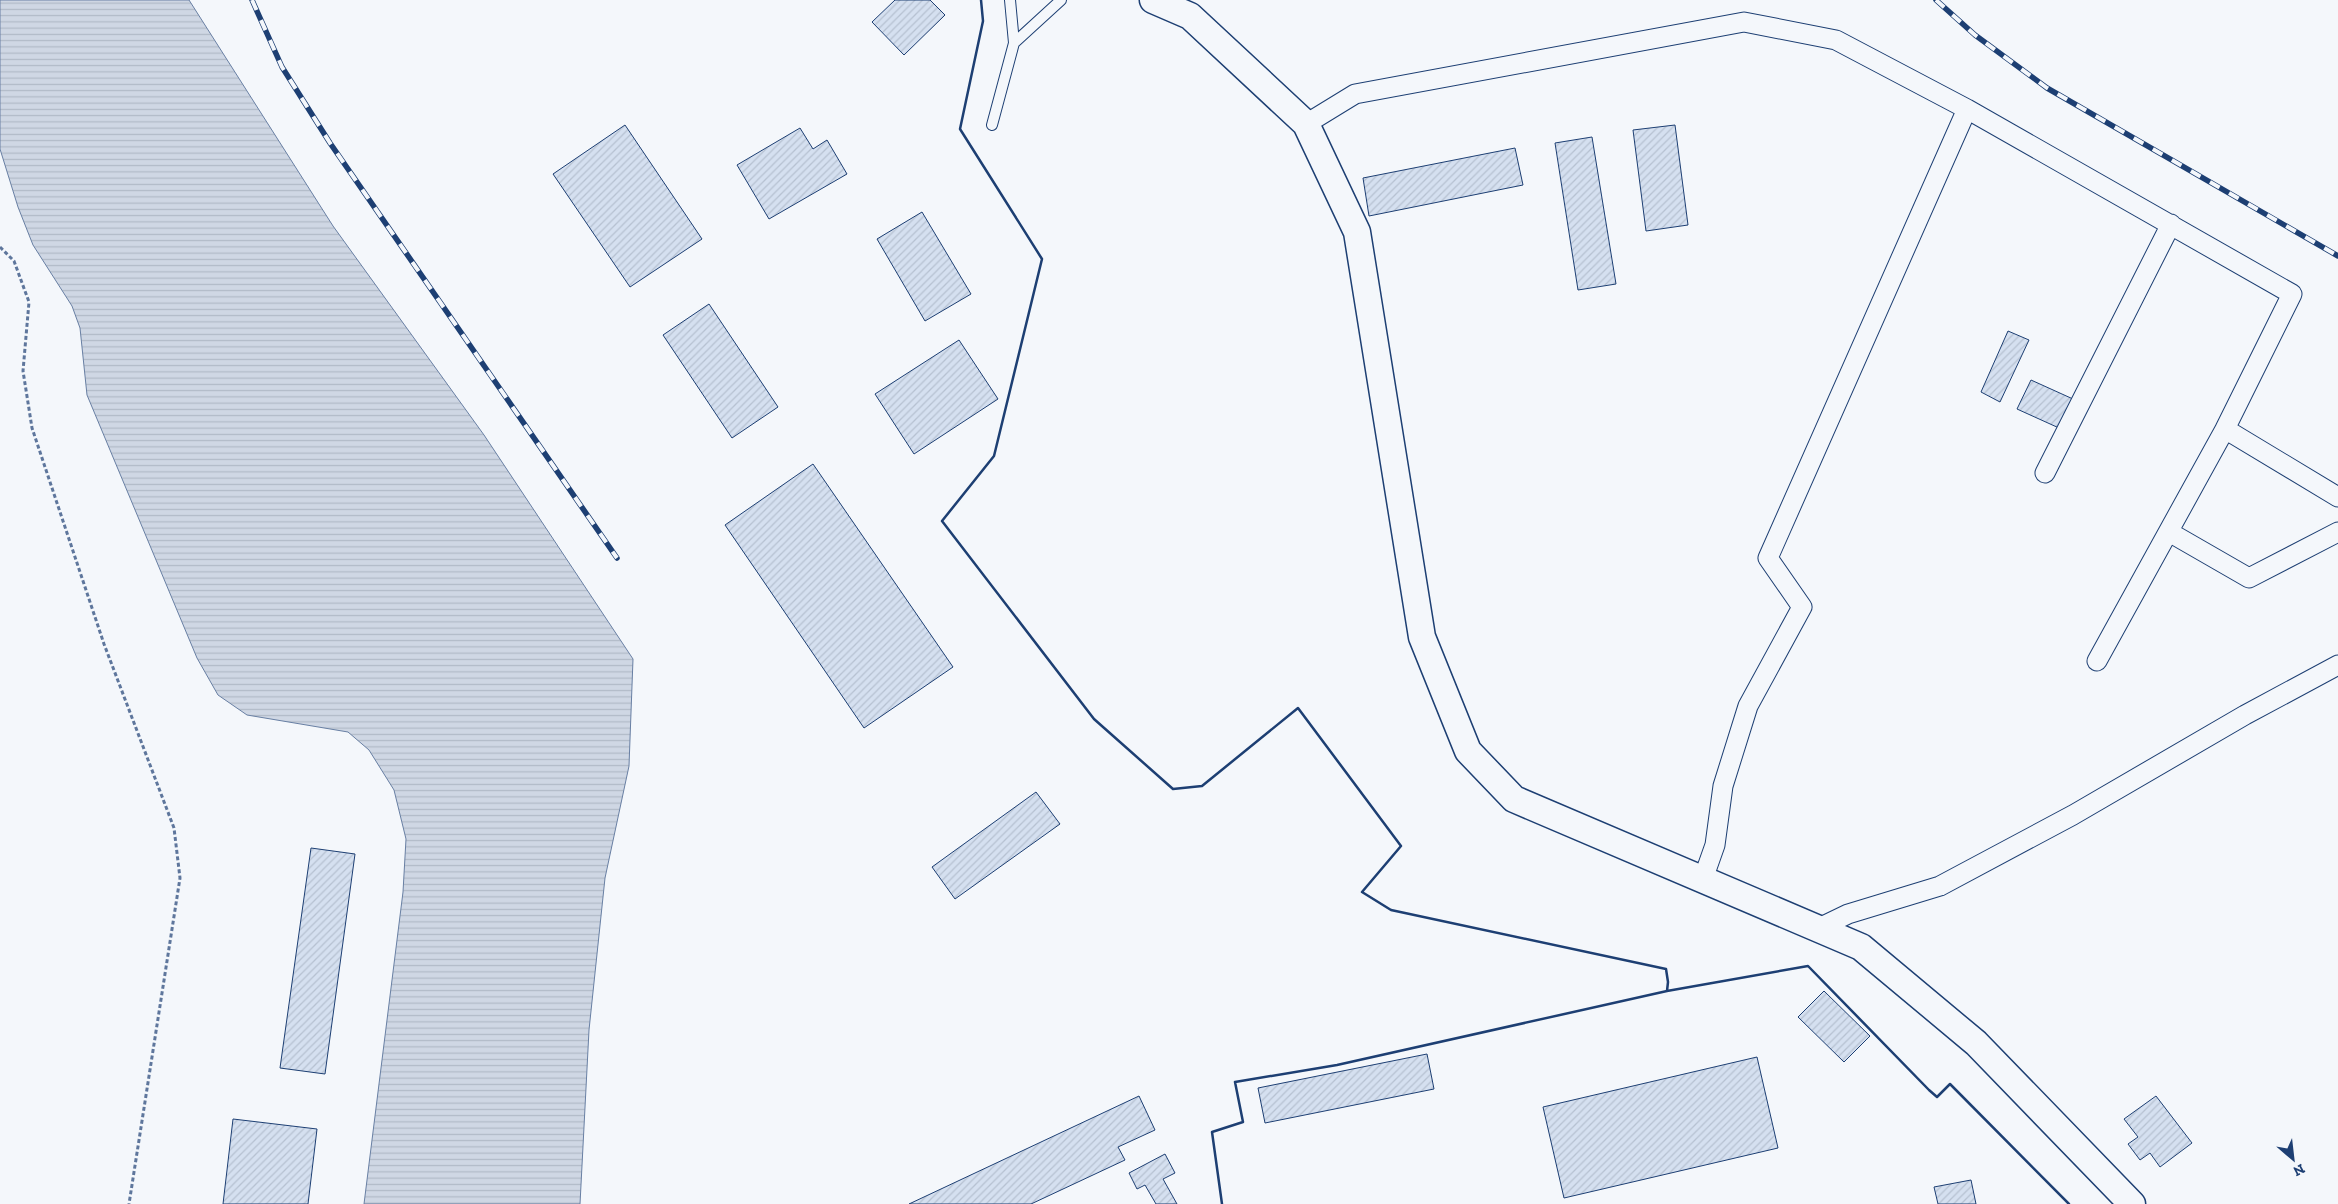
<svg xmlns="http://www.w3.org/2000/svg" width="2338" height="1204" font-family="'Zilla Slab',serif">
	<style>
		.water { fill: url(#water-rules); stroke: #687fa3 }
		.building { fill: url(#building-hatch); stroke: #1d3f73 }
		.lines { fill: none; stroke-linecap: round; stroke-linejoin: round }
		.lane-casing { stroke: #1d3f73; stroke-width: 12 }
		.street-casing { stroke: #1d3f73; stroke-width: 21 }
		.secondary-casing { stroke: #1d3f73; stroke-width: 29 }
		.path { stroke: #5e769c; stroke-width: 3; stroke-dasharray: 4 2.5; stroke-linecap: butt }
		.lane { stroke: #f4f7fb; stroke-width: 10 }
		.street { stroke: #f4f7fb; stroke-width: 19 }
		.secondary { stroke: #f4f7fb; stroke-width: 26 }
		.rail-casing { stroke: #1d3f73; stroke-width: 5.5 }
		.rail { stroke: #f4f7fb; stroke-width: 4; stroke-dasharray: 11; stroke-linecap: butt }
		.wall { stroke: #1d3f73; stroke-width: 2.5 }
	</style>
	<defs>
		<pattern id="water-rules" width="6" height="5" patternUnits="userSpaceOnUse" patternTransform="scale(1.25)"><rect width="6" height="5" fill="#cfd7e4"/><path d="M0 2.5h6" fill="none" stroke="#b1bac7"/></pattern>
		<pattern id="building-hatch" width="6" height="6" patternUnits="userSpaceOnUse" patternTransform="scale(1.25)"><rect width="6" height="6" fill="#d5e0f0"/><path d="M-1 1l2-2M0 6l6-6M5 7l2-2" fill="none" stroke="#b6c1d1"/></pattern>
	</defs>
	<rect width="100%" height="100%" fill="#f4f7fb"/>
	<path class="water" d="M0 0H189L333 226 484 435 633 659 629 766 605 878 589 1030 580 1204H364L403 892 406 839 394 790 369 750 348 732 247 715 218 695 197 658 87 395 80 328 72 306 33 245 18 207 0 149Z"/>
	<path class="building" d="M895 0H930L945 15 904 55 872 22Z
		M625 125 702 239 630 287 553 174Z
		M1675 125 1688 225 1646 231 1633 130Z
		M800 128 813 149 827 140 847 174 769 219 737 165Z
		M1592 137 1616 284 1578 290 1555 143Z
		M1515 148 1523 185 1369 216 1363 178Z
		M922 212 971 294 925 321 877 239Z
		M709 304 778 407 732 438 663 335Z
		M2008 331 2029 340 2000 402 1981 392Z
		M959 340 998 399 914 454 875 394Z
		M2031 380 2073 399 2059 428 2017 409Z
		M813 464 953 667 864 728 725 525Z
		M1036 792 1060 824 955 899 932 867Z
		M311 848 355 854 325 1074 280 1068Z
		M1824 991 1870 1036 1844 1062 1798 1017Z
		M1427 1054 1434 1089 1265 1123 1258 1088Z
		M1757 1057 1778 1148 1564 1198 1543 1107Z
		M1139 1096 1155 1130 1118 1147 1125 1160 1031 1204H909Z
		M2156 1096 2192 1143 2160 1167 2150 1153 2140 1160 2128 1144 2138 1137 2124 1119Z
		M233 1119 317 1129 308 1204H223Z
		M1165 1154 1175 1173 1163 1179 1177 1204H1156L1145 1185 1137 1189 1129 1173Z
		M1971 1180 1976 1204H1938L1934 1187Z"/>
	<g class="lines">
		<defs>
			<path id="lane" d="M1014 43 1061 0
				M992 125 1014 43 1010 0"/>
			<path id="street" d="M1306 124 1355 94 1744 22 1836 40 1967 109 2292 294 2225 429 2338 497
				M2045 473 2171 224
				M2169 532 2249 578 2338 532
				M2097 661 2225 429
				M1703 879 1715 845 1723 786 1748 706 1802 607 1768 558 1967 109
				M1819 928 1848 914 1940 886 2073 815 2245 715 2338 665"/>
			<path id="secondary" d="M1153 0 1190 16 1306 124 1357 232 1422 637 1468 751 1514 799 1861 947 1976 1043 2132 1204"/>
		</defs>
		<use href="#lane" class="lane-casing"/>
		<use href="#street" class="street-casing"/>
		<use href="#secondary" class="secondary-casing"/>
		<path class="path" d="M0 247 14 261 29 302 23 371 32 428 104 644 174 828 180 878 129 1204"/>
		<use href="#lane" class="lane"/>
		<use href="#street" class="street"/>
		<use href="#secondary" class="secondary"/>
		<defs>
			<path id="rail" d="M252 0 282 67 330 143 617 558
				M1936 0 1975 35 2047 88 2338 256"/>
		</defs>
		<use href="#rail" class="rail-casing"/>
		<use href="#rail" class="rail"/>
		<path class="wall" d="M981 0 983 21 960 129 1042 259 994 456 942 521 1094 719 1173 789 1202 786 1298 708 1401 846 1362 892 1391 910 1666 969 1668 982 1667 991
			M1222 1204 1212 1132 1243 1122 1235 1082 1337 1065 1667 991 1808 966 1929 1090 1937 1097 1950 1084 2069 1204"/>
	</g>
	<g transform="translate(2293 1159) rotate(152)" stroke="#f4f7fb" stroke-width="4" paint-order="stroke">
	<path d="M0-4L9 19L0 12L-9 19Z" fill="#1d3f73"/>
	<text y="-8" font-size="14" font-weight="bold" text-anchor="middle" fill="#1d3f73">N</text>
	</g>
</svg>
